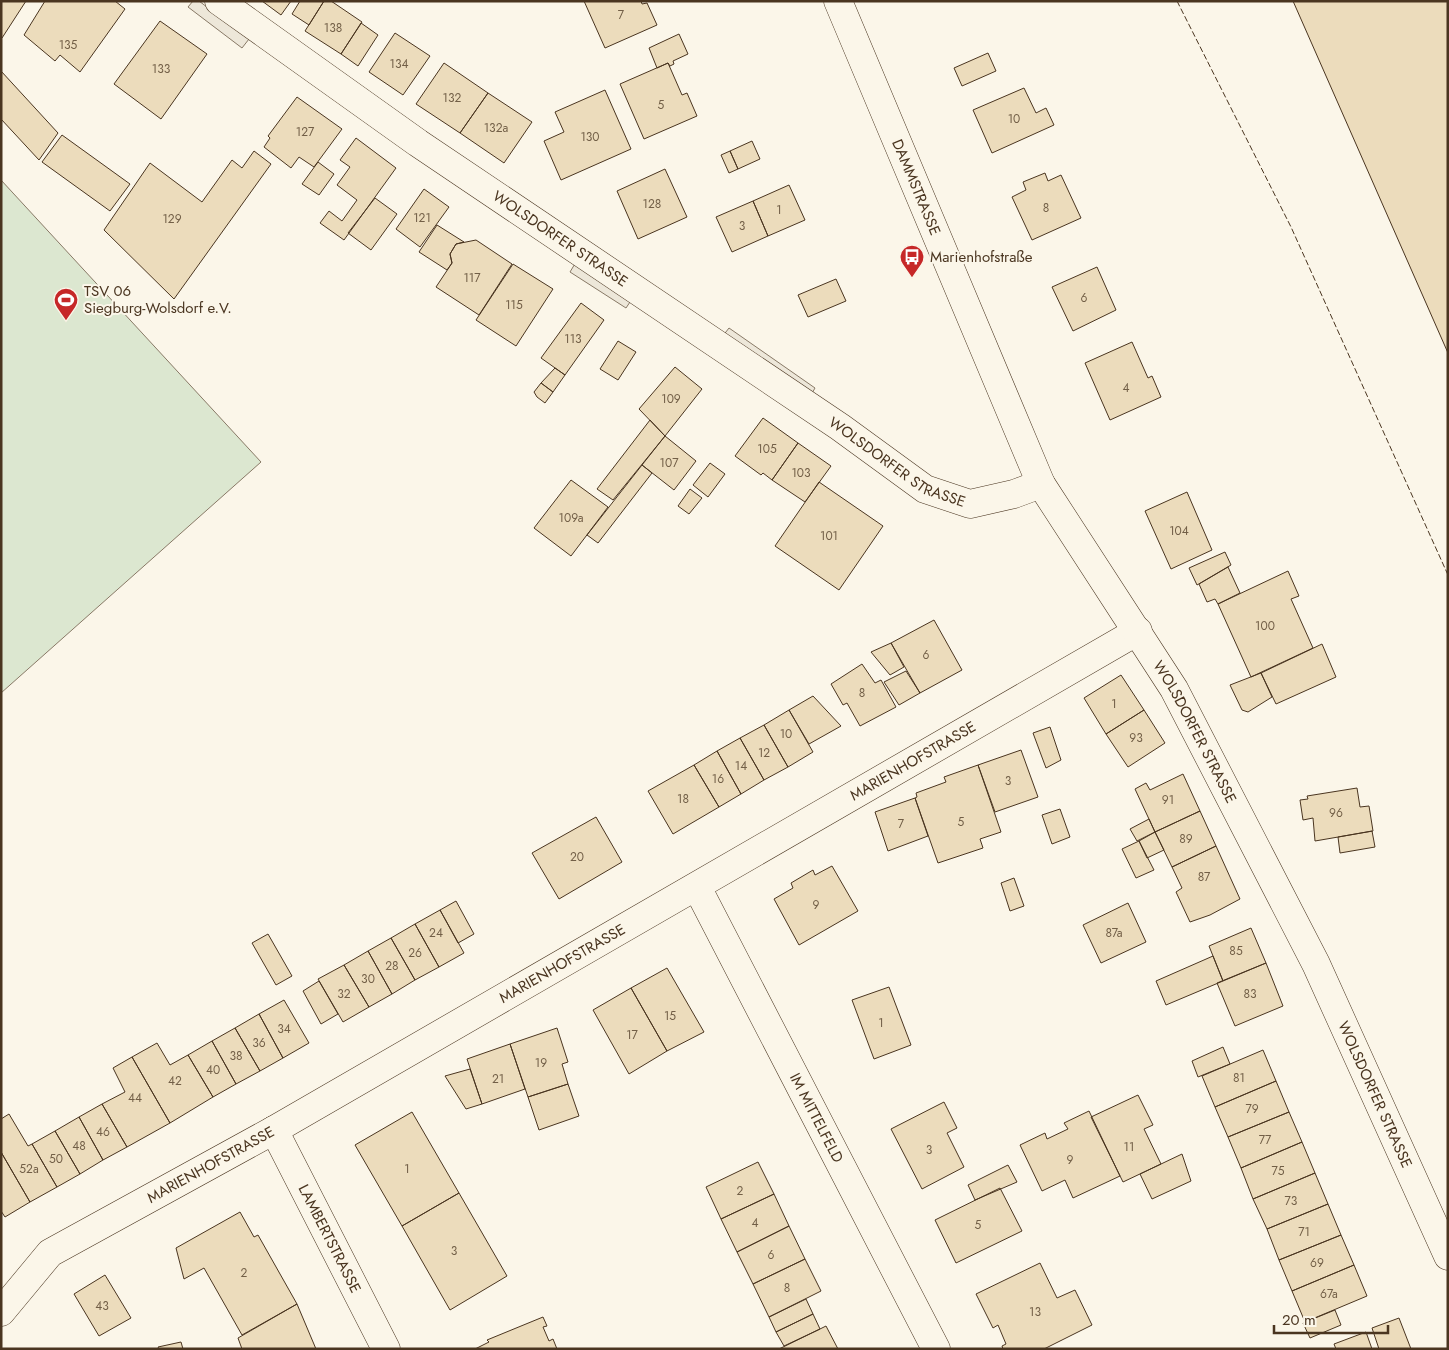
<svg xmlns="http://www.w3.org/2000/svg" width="1449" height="1350" font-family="Jost,sans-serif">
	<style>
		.green { fill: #dce7d0; stroke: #887966 }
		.parking { fill: #ede7d9; stroke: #887966 }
		.building { fill: #ecdcbc; stroke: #4a3520 }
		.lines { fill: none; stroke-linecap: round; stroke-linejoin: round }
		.street-casing { stroke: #4a3520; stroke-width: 29 }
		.secondary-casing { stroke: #4a3520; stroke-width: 29 }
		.street { stroke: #fbf6e9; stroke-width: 28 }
		.secondary { stroke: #fbf6e9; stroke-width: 28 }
		.fence { stroke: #4a3520; stroke-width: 1; stroke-dasharray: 6 2.5; stroke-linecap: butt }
		.labels { text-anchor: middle; stroke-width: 4; stroke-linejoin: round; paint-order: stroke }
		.number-label { font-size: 12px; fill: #725f47 }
		.street-label { font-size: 15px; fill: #4a3520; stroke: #fbf6e9 }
		.poi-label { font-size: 15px; fill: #4a3520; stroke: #fbf6e9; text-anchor: start }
	</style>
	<rect width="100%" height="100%" fill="#fbf6e9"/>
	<path class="green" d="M1 180 261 462 1 693Z"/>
	<path class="parking" d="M193 1H199L249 39 242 48 188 7Z
		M576 262 632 299 626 308 570 272Z
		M729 328 815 388 811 395 722 337Z"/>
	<path class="building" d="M1 1H26L2 38 1 37Z
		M45 1H115L125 9 80 72 60 55 55 61 24 35Z
		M262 1H291L281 15Z
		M300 1H324L309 25 292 14Z
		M324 1H331L362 22 341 54 305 31Z
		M584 1H641L642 4 647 3 657 25 605 48Z
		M1293 1H1448V353Z
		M160 21 207 54 161 119 114 84Z
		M361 23 378 35 358 66 341 54Z
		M395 33 430 56 403 95 369 72Z
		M679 34 688 54 673 61 674 64 670 66 668 63 657 68 649 48Z
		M988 53 996 71 962 86 954 68Z
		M444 63 488 93 460 133 416 104Z
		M668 63 682 95 687 93 697 116 644 139 620 84Z
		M1 71 58 133 39 160 1 119Z
		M1024 88 1036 113 1046 108 1054 125 992 153 973 110Z
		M605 90 631 149 561 180 544 141 564 132 555 112Z
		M488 93 532 122 504 163 460 133Z
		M297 97 342 129 314 167 299 157 291 168 264 147 270 138 268 136Z
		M62 135 130 184 110 211 42 162Z
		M356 138 396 168 344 240 320 223 329 211 342 221 357 200 337 185 350 167 340 160Z
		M752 141 760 159 738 169 730 151Z
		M254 151 271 164 174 299 104 230 150 163 202 202 232 160 242 168Z
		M730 151 738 169 729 173 721 155Z
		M318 162 334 174 319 195 302 184Z
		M665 169 687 217 638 239 617 191Z
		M1045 173 1048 181 1061 175 1081 218 1032 240 1012 197 1026 190 1023 182Z
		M789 185 805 220 768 236 753 201Z
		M424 189 449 207 420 247 396 229Z
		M375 198 397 214 371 250 348 233Z
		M753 201 768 236 732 252 716 217Z
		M437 225 464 242 456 244 450 254 452 263 447 270 419 252Z
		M476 240 512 264 479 315 436 287 452 263 450 254 456 244Z
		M513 264 553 289 516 346 476 320Z
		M1097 267 1116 310 1073 331 1052 287Z
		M836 279 846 301 808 317 798 295Z
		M581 303 604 320 565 375 541 358Z
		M618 341 636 352 618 380 600 369Z
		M1132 342 1148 378 1152 376 1161 397 1110 420 1085 363Z
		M675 367 702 389 665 436 639 409Z
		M555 368 565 375 553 392 541 383Z
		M541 383 553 392 545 403 537 397 534 392Z
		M763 418 798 443 772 480 763 473 761 475 735 456Z
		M650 420 665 436 613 500 597 489Z
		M665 436 696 461 674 490 642 465Z
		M798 443 831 466 805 502 772 480Z
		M710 463 725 474 708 497 693 485Z
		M642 465 652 473 598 543 587 535Z
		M571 480 608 507 571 556 534 528Z
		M819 482 883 526 839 590 775 546Z
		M690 489 702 498 689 514 678 506Z
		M1187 492 1212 550 1171 569 1145 511Z
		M1225 552 1231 565 1197 585 1189 568Z
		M1228 567 1240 593 1218 604 1215 599 1207 602 1199 584Z
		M1288 571 1299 596 1291 599 1313 648 1251 677 1218 604Z
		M934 620 962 670 920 693 891 643Z
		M891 643 904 667 890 675 871 652Z
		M1322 644 1336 677 1276 704 1261 673Z
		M862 664 875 683 881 680 896 707 860 726 847 703 843 705 831 684Z
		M906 671 920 693 899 705 884 682Z
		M1261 673 1272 697 1248 712 1242 710 1230 685Z
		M1121 675 1144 710 1106 734 1084 698Z
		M813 696 841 726 809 744 789 710Z
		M789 710 813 752 788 767 764 725Z
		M1144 710 1165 743 1128 767 1106 734Z
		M764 725 788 767 764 780 740 738Z
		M1050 727 1061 760 1046 768 1033 733Z
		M740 738 764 780 741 794 717 751Z
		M1021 750 1038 797 995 812 978 765Z
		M717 751 741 794 719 807 694 765Z
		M694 765 719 807 673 834 648 791Z
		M978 765 1001 832 980 839 983 848 938 863 915 798 917 797 916 793 946 782 944 777Z
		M1183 774 1200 811 1155 832 1135 789 1146 783 1150 790Z
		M1357 788 1360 807 1369 806 1373 831 1315 841 1313 818 1303 820 1300 800 1308 799 1307 796Z
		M915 798 928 836 888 851 875 812Z
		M1060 809 1070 837 1052 844 1042 815Z
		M1200 811 1216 846 1172 867 1155 832Z
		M596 817 622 862 559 899 532 853Z
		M1149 819 1155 832 1137 841 1130 829Z
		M1372 831 1375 847 1340 853 1338 837Z
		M1155 832 1164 850 1147 858 1139 841Z
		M1139 841 1154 870 1136 878 1122 849Z
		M1216 846 1240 899 1210 915 1190 922 1176 892 1182 888 1172 867Z
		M832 866 858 911 799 945 774 899 793 888 791 883 813 870 815 875Z
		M1014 878 1024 906 1010 911 1001 883Z
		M456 901 474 934 458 943 440 910Z
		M1128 903 1146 942 1101 963 1083 925Z
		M440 910 464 953 439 967 415 924Z
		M415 924 439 967 415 980 391 938Z
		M1251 928 1266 963 1223 981 1209 946Z
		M268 934 292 976 276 985 252 943Z
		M391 938 415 980 392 994 368 951Z
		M368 951 392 994 369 1007 344 965Z
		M1213 956 1223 981 1166 1005 1156 981Z
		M1266 963 1283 1006 1235 1026 1217 983Z
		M344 965 369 1007 343 1022 318 979Z
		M667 968 704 1032 667 1051 631 988Z
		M319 981 338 1014 321 1024 303 991Z
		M889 987 911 1045 874 1059 852 1000Z
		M631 988 667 1051 629 1074 593 1010Z
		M284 1000 309 1043 283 1058 259 1014Z
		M259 1014 283 1058 260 1071 235 1028Z
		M235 1028 260 1071 236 1084 212 1041Z
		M557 1028 568 1062 562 1064 568 1084 528 1097 510 1044Z
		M212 1041 236 1084 213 1097 188 1055Z
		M157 1043 170 1065 188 1055 213 1097 170 1123 132 1057Z
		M510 1044 525 1089 482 1104 467 1059Z
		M1223 1047 1230 1064 1198 1077 1192 1061Z
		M1263 1050 1276 1081 1215 1107 1202 1076Z
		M132 1057 170 1123 127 1147 102 1104 125 1092 113 1068Z
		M470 1069 482 1104 466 1109 445 1076Z
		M1276 1081 1289 1112 1228 1137 1215 1107Z
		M568 1084 579 1116 539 1130 528 1097Z
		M1138 1095 1153 1125 1144 1129 1161 1164 1123 1182 1091 1117Z
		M944 1102 957 1128 947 1133 964 1167 922 1189 891 1129Z
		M102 1104 127 1147 103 1160 79 1117Z
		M1089 1111 1120 1176 1073 1198 1065 1180 1042 1191 1020 1145 1045 1133 1047 1139 1068 1129 1064 1123Z
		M412 1112 459 1193 402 1226 355 1145Z
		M1289 1112 1302 1142 1241 1168 1228 1137Z
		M9 1114 28 1146 32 1144 57 1187 30 1202 1 1152V1119Z
		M79 1117 103 1160 80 1174 55 1131Z
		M55 1131 80 1174 57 1187 32 1144Z
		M1302 1142 1315 1173 1253 1199 1241 1168Z
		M1 1152 30 1202 5 1217 1 1211Z
		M1182 1154 1191 1181 1152 1199 1140 1174Z
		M758 1162 774 1194 721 1219 706 1187Z
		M1008 1165 1017 1182 975 1200 968 1185Z
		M1315 1173 1328 1204 1267 1229 1253 1199Z
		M1000 1188 1022 1231 956 1263 935 1220Z
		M459 1193 507 1276 450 1310 402 1226Z
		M774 1194 789 1226 737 1252 721 1219Z
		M1328 1204 1341 1235 1279 1260 1267 1229Z
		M240 1212 254 1237 258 1235 297 1304 242 1335 204 1268 184 1279 176 1248Z
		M789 1226 805 1259 753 1284 737 1252Z
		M1341 1235 1354 1265 1292 1291 1279 1260Z
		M805 1259 821 1291 769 1317 753 1284Z
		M1040 1263 1057 1298 1075 1290 1092 1325 1044 1349H1003L1002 1346 1006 1344 998 1325 993 1328 976 1294Z
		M1354 1265 1367 1296 1305 1322 1292 1291Z
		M105 1275 131 1318 99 1336 74 1294Z
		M806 1299 813 1314 776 1332 769 1317Z
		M297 1304 316 1349H242L238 1338Z
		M1335 1310 1341 1325 1310 1338 1303 1323Z
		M813 1314 820 1329 784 1346 776 1332Z
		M543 1317 547 1326 543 1327 549 1341 553 1339 557 1349H475L489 1342 487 1340Z
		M1399 1318 1411 1349H1379L1372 1328Z
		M826 1326 838 1349H779L820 1329Z
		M1366 1332 1372 1349H1336L1334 1344Z
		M181 1342 183 1349H159L158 1347Z"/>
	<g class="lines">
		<defs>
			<g id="street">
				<path id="s1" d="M219 1 418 143 840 427 925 489 970 504 1014 494 1041 484"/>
				<path id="s2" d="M697 887 936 1349"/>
				<path id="s3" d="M274 1130 386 1349"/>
				<path id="s4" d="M1 1312 50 1253 274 1130 1138 631"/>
			</g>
			<g id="secondary">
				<path id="s5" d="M838 1 1041 484 1174 689 1316 964 1448 1256"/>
			</g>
		</defs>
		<use href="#street" class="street-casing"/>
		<use href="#secondary" class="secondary-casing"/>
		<use href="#street" class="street"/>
		<use href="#secondary" class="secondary"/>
		<path class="fence" d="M1177 1 1291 227 1448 575"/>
	</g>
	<defs>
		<symbol id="bus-pin" viewBox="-11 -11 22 30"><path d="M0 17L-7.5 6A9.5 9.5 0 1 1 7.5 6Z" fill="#c62828" stroke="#fbf6e9"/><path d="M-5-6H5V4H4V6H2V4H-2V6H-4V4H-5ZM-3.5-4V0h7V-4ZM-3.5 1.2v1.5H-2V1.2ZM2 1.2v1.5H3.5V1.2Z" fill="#fff"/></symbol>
		<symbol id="stadium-pin" viewBox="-11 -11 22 30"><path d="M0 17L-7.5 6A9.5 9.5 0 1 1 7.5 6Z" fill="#c62828" stroke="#fbf6e9"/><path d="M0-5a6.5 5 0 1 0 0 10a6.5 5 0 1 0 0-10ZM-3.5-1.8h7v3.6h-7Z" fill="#fff"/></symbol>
	</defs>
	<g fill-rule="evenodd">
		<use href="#bus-pin" x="898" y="243" width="28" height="38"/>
		<use href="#stadium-pin" x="52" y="286" width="28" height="38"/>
	</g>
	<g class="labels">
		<g class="number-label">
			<text x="621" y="19">7</text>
			<text x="333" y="32">138</text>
			<text x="68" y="49">135</text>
			<text x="399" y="68">134</text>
			<text x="161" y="73">133</text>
			<text x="452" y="102">132</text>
			<text x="661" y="109">5</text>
			<text x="1014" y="123">10</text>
			<text x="496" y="132">132a</text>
			<text x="305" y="136">127</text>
			<text x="590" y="141">130</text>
			<text x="652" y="208">128</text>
			<text x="1046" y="212">8</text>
			<text x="779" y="214">1</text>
			<text x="422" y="222">121</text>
			<text x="172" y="223">129</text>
			<text x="742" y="230">3</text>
			<text x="472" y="282">117</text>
			<text x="1084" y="302">6</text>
			<text x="514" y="309">115</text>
			<text x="573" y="343">113</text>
			<text x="1126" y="392">4</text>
			<text x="671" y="403">109</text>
			<text x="767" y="453">105</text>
			<text x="669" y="467">107</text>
			<text x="801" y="477">103</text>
			<text x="571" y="522">109a</text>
			<text x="1179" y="535">104</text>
			<text x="829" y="540">101</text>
			<text x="1265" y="630">100</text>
			<text x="926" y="659">6</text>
			<text x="862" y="697">8</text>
			<text x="1114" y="708">1</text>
			<text x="786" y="738">10</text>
			<text x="1136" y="742">93</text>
			<text x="764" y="757">12</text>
			<text x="741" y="770">14</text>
			<text x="718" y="783">16</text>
			<text x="1008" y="785">3</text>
			<text x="683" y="803">18</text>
			<text x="1168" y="804">91</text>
			<text x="1336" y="817">96</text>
			<text x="961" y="826">5</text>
			<text x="901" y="828">7</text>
			<text x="1186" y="843">89</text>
			<text x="577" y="861">20</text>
			<text x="1204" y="881">87</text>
			<text x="816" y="909">9</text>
			<text x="436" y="937">24</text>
			<text x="1114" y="937">87a</text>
			<text x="1236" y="955">85</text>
			<text x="415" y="957">26</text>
			<text x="392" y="970">28</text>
			<text x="368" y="983">30</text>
			<text x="344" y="998">32</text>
			<text x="1250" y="998">83</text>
			<text x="670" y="1020">15</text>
			<text x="881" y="1027">1</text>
			<text x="284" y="1033">34</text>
			<text x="632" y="1039">17</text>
			<text x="259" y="1047">36</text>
			<text x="236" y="1060">38</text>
			<text x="541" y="1067">19</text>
			<text x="213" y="1074">40</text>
			<text x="1239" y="1082">81</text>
			<text x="498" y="1083">21</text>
			<text x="175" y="1085">42</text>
			<text x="135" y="1102">44</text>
			<text x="1252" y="1113">79</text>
			<text x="103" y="1136">46</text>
			<text x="1265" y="1144">77</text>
			<text x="79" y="1150">48</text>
			<text x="1129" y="1151">11</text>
			<text x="929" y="1154">3</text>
			<text x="56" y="1163">50</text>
			<text x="1070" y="1164">9</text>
			<text x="29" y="1173">52a</text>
			<text x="407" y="1173">1</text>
			<text x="1278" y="1175">75</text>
			<text x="740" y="1195">2</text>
			<text x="1291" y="1205">73</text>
			<text x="755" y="1227">4</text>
			<text x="978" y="1229">5</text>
			<text x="1304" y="1236">71</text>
			<text x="454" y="1255">3</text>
			<text x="771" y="1259">6</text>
			<text x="1317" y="1267">69</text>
			<text x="244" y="1277">2</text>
			<text x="787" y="1292">8</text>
			<text x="1329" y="1298">67a</text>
			<text x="102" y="1310">43</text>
			<text x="1035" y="1316">13</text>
		</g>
		<g class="street-label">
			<text dy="5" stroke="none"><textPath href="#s5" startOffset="202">DAMMSTRASSE</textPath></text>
			<text dy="5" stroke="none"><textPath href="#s1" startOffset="416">WOLSDORFER STRASSE</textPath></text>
			<text dy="5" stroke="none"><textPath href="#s1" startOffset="821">WOLSDORFER STRASSE</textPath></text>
			<text dy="5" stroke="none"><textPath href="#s5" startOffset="816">WOLSDORFER STRASSE</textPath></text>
			<text dy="5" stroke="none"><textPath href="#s4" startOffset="1070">MARIENHOFSTRASSE</textPath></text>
			<text dy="5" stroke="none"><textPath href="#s4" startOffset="665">MARIENHOFSTRASSE</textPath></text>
			<text dy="5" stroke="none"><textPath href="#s5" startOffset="1221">WOLSDORFER STRASSE</textPath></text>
			<text dy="5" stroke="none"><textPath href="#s2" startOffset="260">IM MITTELFELD</textPath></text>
			<text dy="5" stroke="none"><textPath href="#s4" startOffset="260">MARIENHOFSTRASSE</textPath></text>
			<text dy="5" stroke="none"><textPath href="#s3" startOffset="122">LAMBERTSTRASSE</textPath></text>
		</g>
		<g class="poi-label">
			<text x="930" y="262">Marienhofstraße</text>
			<text x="84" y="296">TSV 06<tspan x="84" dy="17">Siegburg-Wolsdorf e.V.</tspan></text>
		</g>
	</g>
	<rect width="1449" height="1350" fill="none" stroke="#4a3520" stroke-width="5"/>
	<path d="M1274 1325v8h114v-8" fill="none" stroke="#4a3520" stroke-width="2.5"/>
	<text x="1282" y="1325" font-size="15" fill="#4a3520" stroke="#fbf6e9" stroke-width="4" paint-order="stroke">20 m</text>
</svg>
